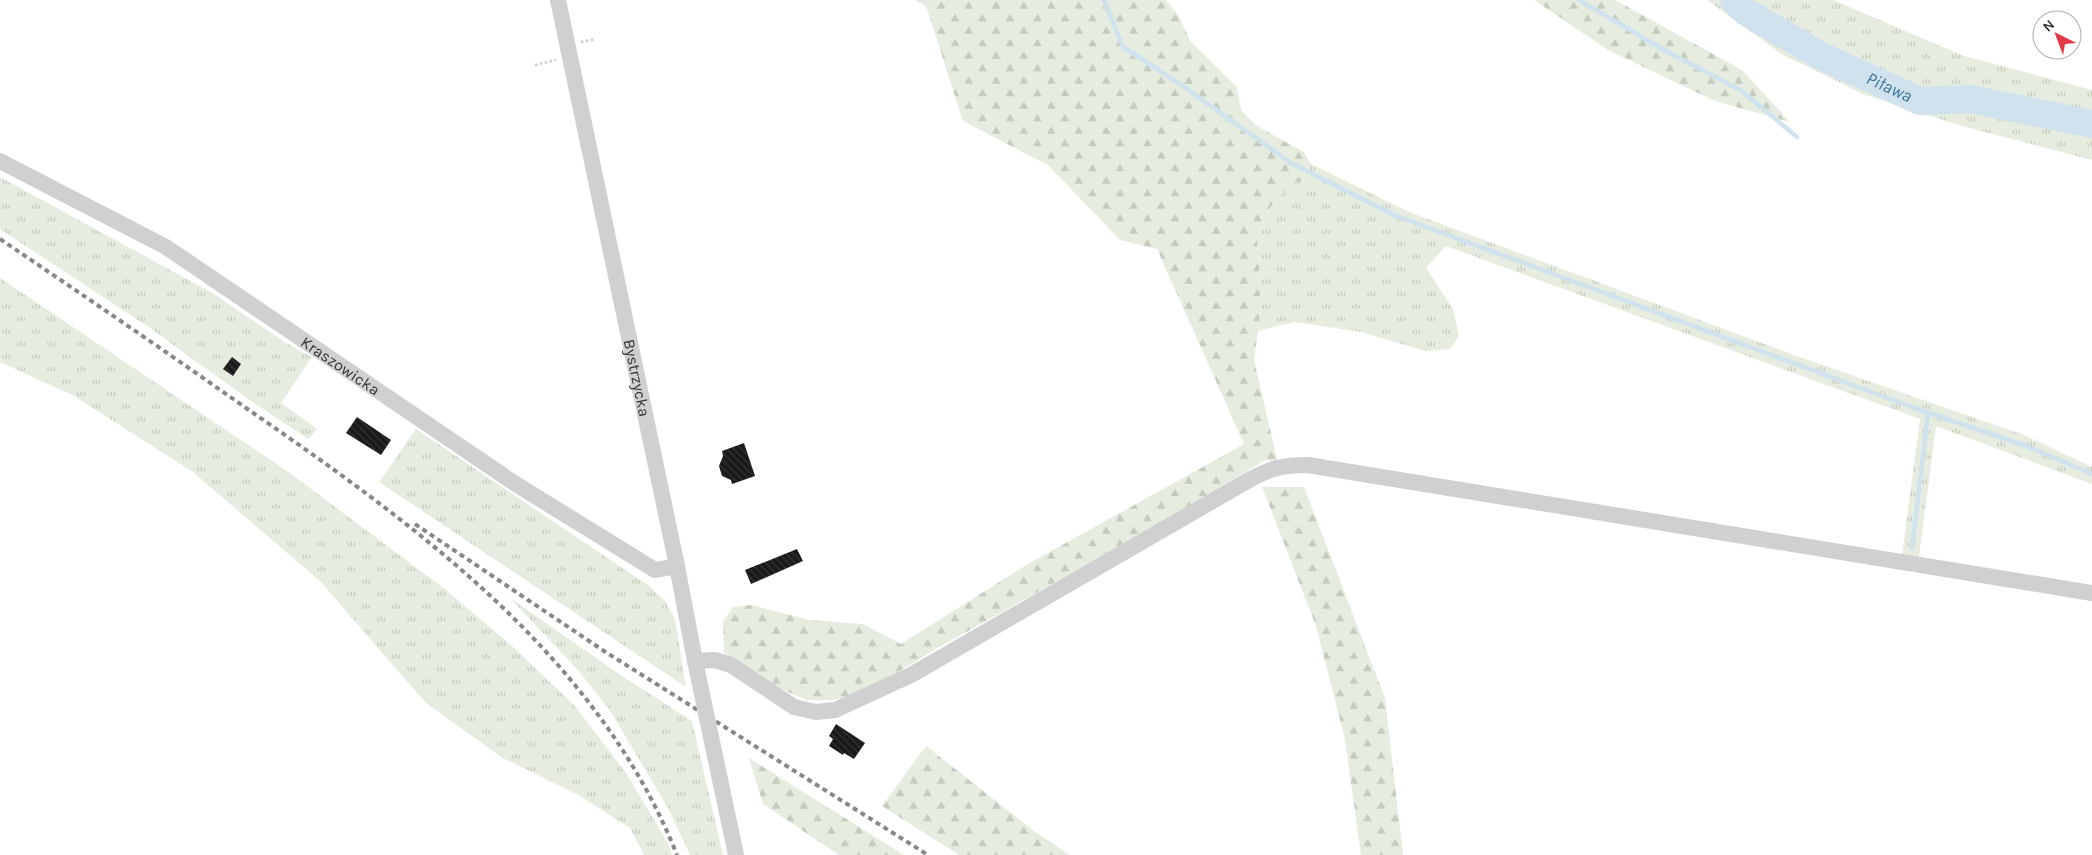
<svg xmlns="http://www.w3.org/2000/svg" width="2092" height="855" font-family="Karla,sans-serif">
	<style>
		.grass { fill: url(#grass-tufts) }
		.forest { fill: url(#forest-firs) }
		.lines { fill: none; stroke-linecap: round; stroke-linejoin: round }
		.stream { stroke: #cfe2ee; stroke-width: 4.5 }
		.river { stroke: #cfe2ee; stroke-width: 28 }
		.building { fill: url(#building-back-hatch) }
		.path { stroke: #cdcdcd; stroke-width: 2.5; stroke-dasharray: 2.5 2.5; stroke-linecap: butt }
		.minor { stroke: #d0d0d0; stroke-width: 16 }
		.rail { stroke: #888; stroke-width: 4; stroke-dasharray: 5 4; stroke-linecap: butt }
		.minor-bridge { stroke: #d0d0d0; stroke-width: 16 }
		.labels { text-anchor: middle; stroke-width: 5; stroke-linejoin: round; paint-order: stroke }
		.street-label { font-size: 16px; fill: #333; stroke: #fff }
		.water-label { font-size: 18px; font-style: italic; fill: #3f7597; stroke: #fff }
	</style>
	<defs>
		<pattern id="grass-tufts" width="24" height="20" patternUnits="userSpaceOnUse" patternTransform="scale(1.25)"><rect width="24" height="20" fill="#e6ecdf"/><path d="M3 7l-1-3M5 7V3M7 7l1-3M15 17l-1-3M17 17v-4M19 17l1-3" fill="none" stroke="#c6cbc0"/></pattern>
		<pattern id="forest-firs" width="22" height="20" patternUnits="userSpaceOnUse" patternTransform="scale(1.25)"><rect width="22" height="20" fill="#e6ecdf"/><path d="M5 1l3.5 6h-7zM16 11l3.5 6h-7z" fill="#c6cbc0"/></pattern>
		<pattern id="building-back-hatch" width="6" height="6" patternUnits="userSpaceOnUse" patternTransform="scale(1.25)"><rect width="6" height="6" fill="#1a1a1a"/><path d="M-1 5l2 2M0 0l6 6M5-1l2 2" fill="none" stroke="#333"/></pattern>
	</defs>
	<rect width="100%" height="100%" fill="#fff"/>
	<path class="grass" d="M1707 0H1833L1964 56 2092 90V160L1962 126 1863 94 1783 55Z
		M1311 164 1409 212 1805 359 2024 435 2092 467V484L1936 426 1919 557 1902 555 1920 419 1446 246 1426 268 1453 309 1459 336 1450 349 1426 351 1361 332 1294 322 1258 331 1260 284 1257 238 1268 210 1288 187 1304 180Z
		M0 177 214 294 286 343 312 357 281 403 317 429 308 439 254 403 147 326 0 229Z
		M0 278 287 471 446 590 511 645 574 705 626 773 668 843 672 855H644L630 828 578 795 501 757 425 702 320 581 193 472 74 396 0 362Z
		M416 429 649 586 665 601 675 619 686 687 379 482Z
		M510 598 622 676 692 721 723 855H690L668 808 609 709 578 670Z"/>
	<path class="forest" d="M915 0H1166L1178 15 1191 42 1237 87 1241 110 1257 126 1304 152 1311 164 1304 180 1288 187 1268 210 1257 238 1260 284V315L1254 360 1278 463 1265 460 1176 515 934 650 872 688 834 700H807L781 689 724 653 723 622 733 607 751 605 809 620 863 624 901 644 1028 564 1244 444 1157 249 1120 240 1048 165 963 121 926 6Z
		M1534 0H1615L1742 70 1790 122 1715 101 1608 50Z
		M1262 487H1304L1385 698 1403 855H1361L1345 739 1316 626Z
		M926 746 1034 831 1070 855H959L882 806Z
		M749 758 904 855H839L763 804Z"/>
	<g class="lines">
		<path class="stream" d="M1104 0 1123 47 1180 84 1291 163 1394 215 1917 409 2024 445 2092 474
			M1579 0 1666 51 1742 91 1797 137
			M1912 548 1928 413"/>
		<path class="river" id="s1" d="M1734 0 1746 12 1821 56 1920 101 1971 99 2092 124"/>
	</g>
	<path class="building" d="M232 357 241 364 233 376 223 369Z
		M357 417 391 440 381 455 346 433Z
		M744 443 755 476 732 484 731 480 722 476 719 466 723 456 722 451Z
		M797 549 803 561 751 584 745 570Z
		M836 724 865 743 854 759 844 753 843 755 829 746 833 739 829 736Z"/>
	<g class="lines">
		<path class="path" d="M581 42 596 39
			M535 65 556 60"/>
		<g class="minor">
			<path id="s2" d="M558 0 677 566 695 661 715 660 731 665 794 707 816 712 835 710 911 675 1249 480C1271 468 1283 465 1308 465L2092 593"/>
			<path id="s3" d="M0 161 166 247 514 483 655 570 677 566"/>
			<path d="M715 756 736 855"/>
		</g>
		<path class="rail" d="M0 239C83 295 165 351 246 408 417 526 598 656 677 855
			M415 524 604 651 928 855"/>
		<path class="minor-bridge" d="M695 661 715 756"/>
	</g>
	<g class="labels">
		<g class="street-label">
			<text dy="6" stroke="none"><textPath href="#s3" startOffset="398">Kraszowicka</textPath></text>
			<text dy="6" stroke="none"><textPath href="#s2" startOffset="386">Bystrzycka</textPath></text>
		</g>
		<g class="water-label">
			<text dy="6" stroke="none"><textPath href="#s1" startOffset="179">Piława</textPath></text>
		</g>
	</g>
	<g transform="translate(2057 35) rotate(318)"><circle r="24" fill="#ffffff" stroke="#adadad"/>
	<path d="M0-4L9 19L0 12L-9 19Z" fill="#e63946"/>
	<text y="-8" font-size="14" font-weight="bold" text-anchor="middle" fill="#333333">N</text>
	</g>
</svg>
